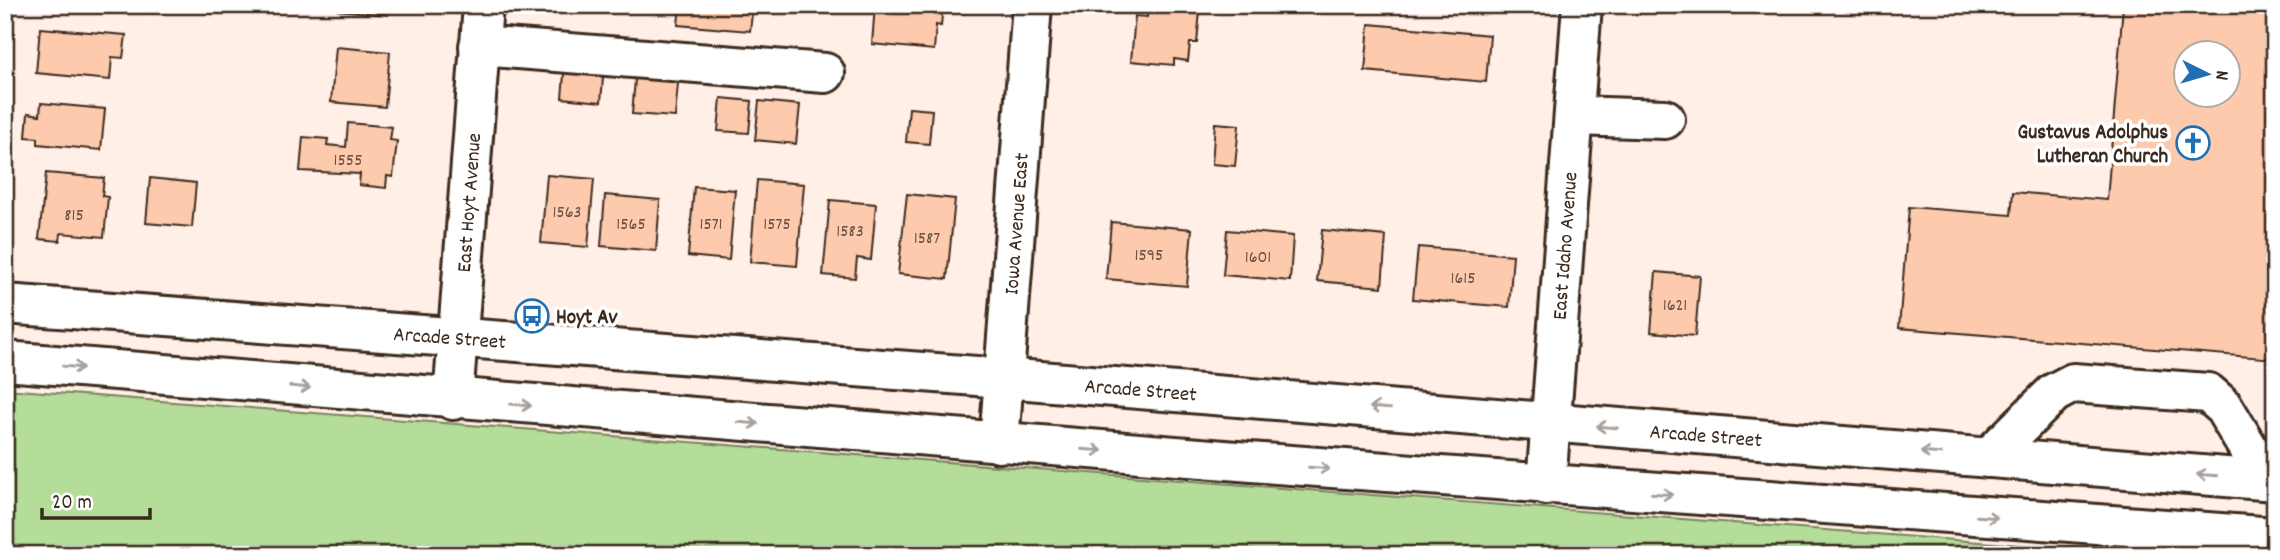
<svg xmlns="http://www.w3.org/2000/svg" width="2280" height="560" font-family="Dekko,sans-serif">
	<style>
		.park { fill: #b4dd9a; stroke: #78845c; stroke-width: 2 }
		.building { fill: #fecaae; stroke: #3b2a1e; stroke-width: 2; fill-rule: evenodd }
		.lines { fill: none; stroke-linecap: round; stroke-linejoin: round }
		.minor-casing { stroke: #3b2a1e; stroke-width: 44 }
		.major-casing { stroke: #3b2a1e; stroke-width: 44 }
		.minor { stroke: #fff; stroke-width: 38 }
		.major { stroke: #fff; stroke-width: 38 }
		.oneway { stroke: #a79f9a }
		.labels { text-anchor: middle; stroke-width: 7; stroke-linejoin: round; paint-order: stroke }
		.number-label { font-size: 18px; fill: #6c5242 }
		.poi-label { font-size: 21px; font-weight: bold; fill: #3b2a1e; stroke: #fff; text-anchor: end }
		.street-label { font-size: 21px; fill: #3b2a1e; stroke: #fff }
	</style>
	<rect width="100%" height="100%" fill="#ffefe7"/>
	<filter id="ink" filterUnits="userSpaceOnUse"><feTurbulence type="fractalNoise" baseFrequency=".0143" numOctaves="2"/><feDisplacementMap in="SourceGraphic" scale="14" xChannelSelector="R" yChannelSelector="G"/><feConvolveMatrix kernelMatrix="1 2 1 2 8 2 1 2 1" color-interpolation-filters="sRGB"/></filter>
	<g filter="url(#ink)">
		<path class="park" d="M5 389 2147 555H5Z"/>
		<path class="building" d="M171 5H207V11L171 7Z
			M339 5H389L388 15 338 10Z
			M680 5H753L750 31 678 25Z
			M875 5H943L941 26 936 25 934 50 872 44Z
			M1148 5H1193L1192 10 1200 11 1197 43H1190L1188 61 1174 59V65L1131 61 1135 16 1147 17Z
			M2123 5H2275V359L1899 328 1909 207 2011 215 2013 192 2107 200ZM2186 52H2228V94H2186Z
			M1369 24 1490 35 1486 82 1365 71Z
			M40 28 126 35 123 58 112 57 110 80 36 73Z
			M336 47 390 52 385 107 331 102Z
			M565 63 604 66 601 102 562 98Z
			M636 68 679 72 675 117 632 114Z
			M721 98 752 101 749 133 718 131Z
			M759 101 800 105 796 144 755 140Z
			M41 103 105 109 101 150 38 144V138L26 137 28 113 40 115Z
			M909 108 932 110 929 144 906 142Z
			M348 123 392 127 390 140 397 141 393 177 387 176 386 188 359 185 360 174 300 171 303 137 328 139 327 145 346 147Z
			M1215 123 1239 125 1235 166 1212 164Z
			M46 173 104 178 102 196 108 197 104 237 61 233 60 241 39 239Z
			M547 175 594 179 588 247 541 243Z
			M150 178 196 183 192 227 146 223Z
			M757 180 804 184 797 266 750 262Z
			M694 187 735 190 729 260 688 256Z
			M907 194 955 199 947 279 898 274Z
			M605 195 660 200 656 251 601 246Z
			M830 200 876 204 871 260 857 258 855 278 823 275Z
			M1111 222 1192 229 1187 286 1106 279Z
			M1227 230 1293 236 1290 281 1223 275Z
			M1322 230 1386 236 1382 287 1317 281Z
			M1418 247 1513 255 1509 307 1413 299Z
			M1656 272 1700 276 1695 336 1651 332Z"/>
		<g class="lines">
			<defs>
				<g id="minor">
					<path d="M479 46 825 73"/>
					<path d="M1574 116 1665 119"/>
					<path id="s1" d="M453 400 483 5"/>
					<path id="s2" d="M999 443 1032 5"/>
					<path d="M1988 458 2054 393 2073 383 2208 393 2223 406 2267 480"/>
					<path id="s3" d="M1546 485 1582 5"/>
				</g>
				<g id="major">
					<path id="s4" d="M5 304 1004 378 2275 481"/>
					<path d="M5 361C761 426 1518 484 2275 537"/>
				</g>
			</defs>
			<use href="#minor" class="minor-casing"/>
			<use href="#major" class="major-casing"/>
			<use href="#minor" class="minor"/>
			<use href="#major" class="major"/>
		</g>
		<defs><path id="oneway-shaft" d="M-6 0H5M1.5-3L5.5 0L1.5 3" fill="none" stroke-width="1.6" stroke-linecap="round" stroke-linejoin="round" transform="scale(1.75)"/></defs>
		<g class="oneway">
			<use href="#oneway-shaft" transform="translate(73 367) rotate(5)"/>
			<use href="#oneway-shaft" transform="translate(300 387) rotate(5)"/>
			<use href="#oneway-shaft" transform="translate(521 405) rotate(5)"/>
			<use href="#oneway-shaft" transform="translate(1380 408) rotate(-175)"/>
			<use href="#oneway-shaft" transform="translate(748 423) rotate(5)"/>
			<use href="#oneway-shaft" transform="translate(1607 427) rotate(-175)"/>
			<use href="#oneway-shaft" transform="translate(1092 450) rotate(4)"/>
			<use href="#oneway-shaft" transform="translate(1931 453) rotate(-175)"/>
			<use href="#oneway-shaft" transform="translate(1319 468) rotate(4)"/>
			<use href="#oneway-shaft" transform="translate(2207 475) rotate(-176)"/>
			<use href="#oneway-shaft" transform="translate(1662 494) rotate(4)"/>
			<use href="#oneway-shaft" transform="translate(1987 517) rotate(4)"/>
		</g>
	</g>
	<defs>
		<symbol id="church-ring" viewBox="-11 -11 22 22"><circle r="9.5" fill="#fff" stroke="#1f6fb2" stroke-width="1.5"/><path d="M-1.2-6h2.4v3.5h3.3v2.4h-3.3V6h-2.4V-.1h-3.3v-2.4h3.3Z" fill="#1f6fb2"/></symbol>
		<symbol id="bus-ring" viewBox="-11 -11 22 22"><circle r="9.5" fill="#fff" stroke="#1f6fb2" stroke-width="1.5"/><path d="M-5-6H5V4H4V6H2V4H-2V6H-4V4H-5ZM-3.5-4V0h7V-4ZM-3.5 1.2v1.5H-2V1.2ZM2 1.2v1.5H3.5V1.2Z" fill="#1f6fb2"/></symbol>
	</defs>
	<g fill-rule="evenodd">
		<use href="#church-ring" x="2174" y="124" width="38" height="38"/>
		<use href="#bus-ring" x="513" y="297" width="38" height="38"/>
	</g>
	<g class="labels">
		<g class="number-label">
			<text x="348" y="165">1555</text>
			<text x="567" y="217">1563</text>
			<text x="74" y="220">815</text>
			<text x="631" y="229">1565</text>
			<text x="711" y="229">1571</text>
			<text x="777" y="229">1575</text>
			<text x="850" y="236">1583</text>
			<text x="927" y="243">1587</text>
			<text x="1149" y="260">1595</text>
			<text x="1258" y="262">1601</text>
			<text x="1463" y="283">1615</text>
			<text x="1675" y="310">1621</text>
		</g>
		<g class="poi-label">
			<text x="2168" y="138">Gustavus Adolphus<tspan x="2168" dy="24">Lutheran Church</tspan></text>
			<text x="556" y="323" text-anchor="start">Hoyt Av</text>
		</g>
		<g class="street-label">
			<text dy="7" stroke="none"><textPath href="#s1" startOffset="198">East Hoyt Avenue</textPath></text>
			<text dy="7" stroke="none"><textPath href="#s2" startOffset="220">Iowa Avenue East</textPath></text>
			<text dy="7" stroke="none"><textPath href="#s3" startOffset="240">East Idaho Avenue</textPath></text>
			<text dy="7" stroke="none"><textPath href="#s4" startOffset="446">Arcade Street</textPath></text>
			<text dy="7" stroke="none"><textPath href="#s4" startOffset="1139">Arcade Street</textPath></text>
			<text dy="7" stroke="none"><textPath href="#s4" startOffset="1706">Arcade Street</textPath></text>
		</g>
	</g>
	<rect width="2280" height="560" fill="none" stroke="#fff" stroke-width="28"/>
	<rect x="14" y="14" width="2252" height="532" fill="none" stroke="#3b2a1e" stroke-width="2.5" filter="url(#ink)"/>
	<g transform="translate(2207 74) rotate(95)"><circle r="33" fill="#ffffff" stroke="#b1aaa5" stroke-width="2"/>
	<path d="M0-5L12 26L0 18L-12 26Z" fill="#1f6fb2"/>
	<text y="-10" font-size="19" font-weight="bold" text-anchor="middle" fill="#3b2a1e">N</text>
	</g>
	<path d="M42 508v10h108v-10" fill="none" stroke="#3b2a1e" stroke-width="3.5"/>
	<text x="52" y="508" font-size="21" fill="#3b2a1e" stroke="#ffffff" stroke-width="5" paint-order="stroke">20 m</text>
</svg>
